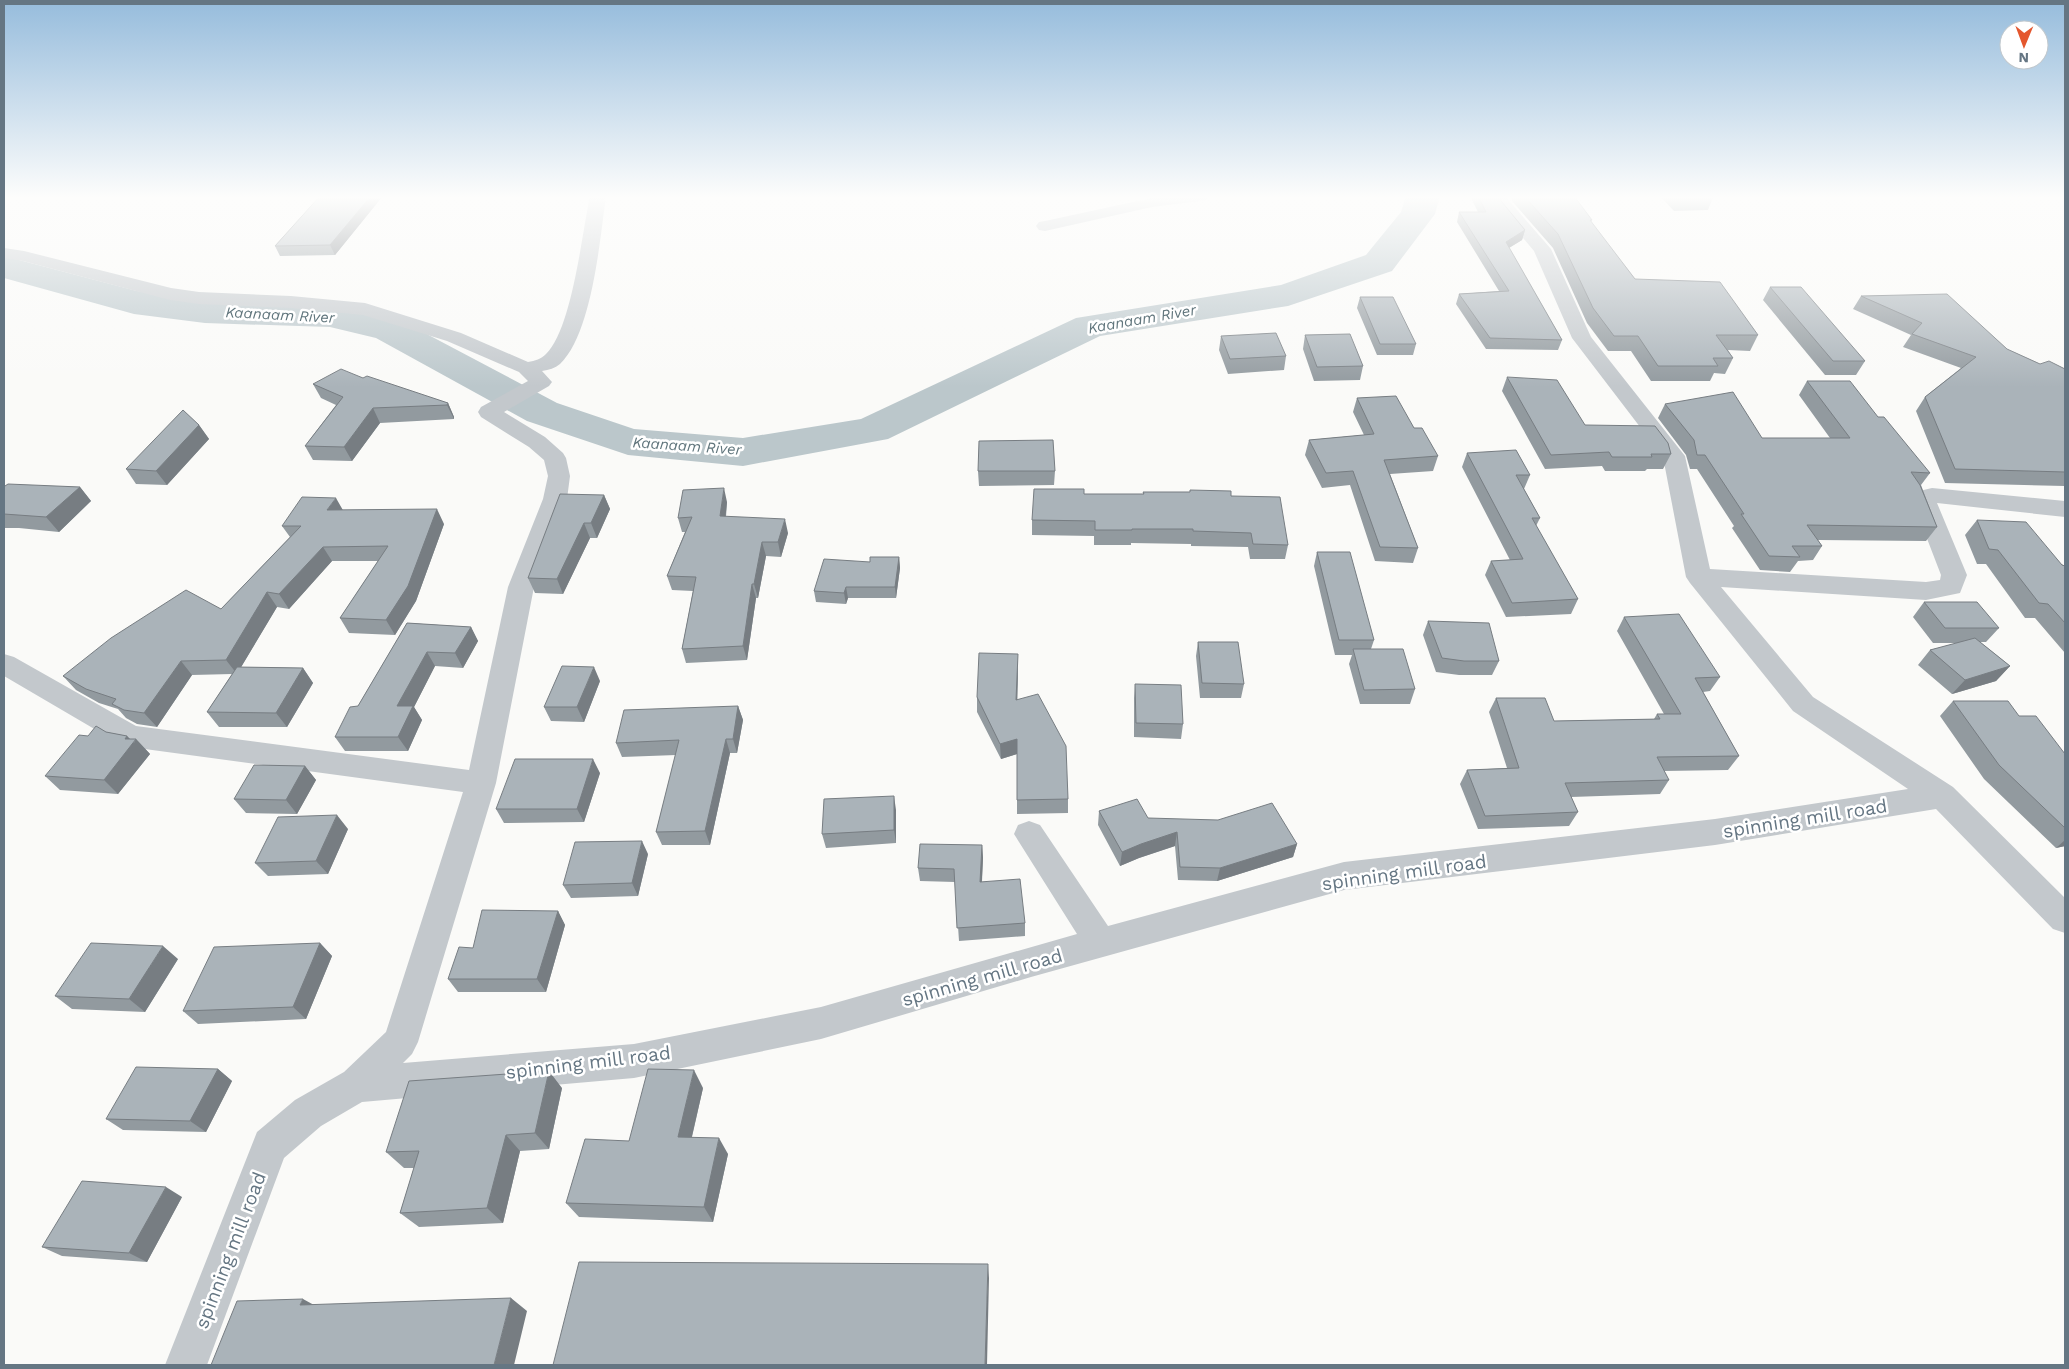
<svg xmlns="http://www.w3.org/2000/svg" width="2069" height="1369" font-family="'Work Sans',sans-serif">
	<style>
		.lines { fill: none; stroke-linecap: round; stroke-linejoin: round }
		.river { fill: #bbc7cb; fill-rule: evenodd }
		.minor { fill: #c3c8cc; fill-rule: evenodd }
		.wall { fill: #929a9f }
		.shaded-wall { fill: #777d82 }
		.building { fill: #aab3b9; stroke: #777d82 }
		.labels { text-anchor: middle; stroke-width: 5; stroke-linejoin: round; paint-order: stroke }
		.far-water-label { font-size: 15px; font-style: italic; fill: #60757c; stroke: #fff }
		.near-street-label { font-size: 19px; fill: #657683; stroke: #fff }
	</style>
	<rect width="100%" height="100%" fill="#fafaf8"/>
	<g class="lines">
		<path class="river" d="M1406 196H1440L1435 214 1392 271 1288 306 1100 336 888 439 743 466 628 455 527 421 376 338 330 327 205 323 134 314 4 278V256L137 291 205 299 331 303 404 322 557 403 634 429 743 438 861 419 1076 318 1281 285 1366 255 1401 212Z"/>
		<path class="minor" d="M590 196H606C600 239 592 334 560 364 555 368 549 370 542 371L552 382 549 386 504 412 545 437 563 453 566 458 570 476 567 499 534 587 496 783 418 1042 412 1054 403 1063 634 1044 821 1007 1077 934 1014 834 1018 825 1029 821 1040 825 1108 926 1344 862 1715 819 1908 789 1793 711 1690 583 1686 577 1663 457 1572 338 1534 251 1488 196H1505L1551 249 1591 337 1685 456 1710 569 1926 582 1940 580 1941 575 1911 497 1915 492 1932 488 2065 501V517L1937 503 1967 575 1960 593 1926 600 1721 587 1813 697 1953 787 2065 898V933L2053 929 1936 809 1715 845 1344 890 1031 977 821 1039 634 1078 362 1102 321 1126 284 1158 207 1365H165L257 1132 295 1100 344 1072 386 1032 463 792 130 747 120 744 4 676V654L14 657 136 726 469 770 508 587 543 499 548 476 544 460 529 447 481 417 478 412 481 407 528 381 519 372 447 341 363 315 291 308 199 304 170 300 23 261 4 258V248L24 251 171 288 199 292 291 296 365 303 461 333 528 362C535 361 541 359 546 354 572 329 582 233 590 196Z
			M1161 196H1208L1206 200 1200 201 1152 207 1045 231 1039 230 1036 226 1039 222 1045 221Z"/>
	</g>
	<path class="wall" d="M320 196H381L382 197 335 255 280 256 275 246Z
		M1473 196H1497L1525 230 1522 240 1509 248 1562 340 1558 350 1486 349 1456 304 1459 294 1499 291 1457 222 1459 212H1478L1472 200Z
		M1513 196H1524L1592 220 1591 222 1635 279 1758 335 1750 351 1728 350 1733 358 1725 374 1714 373 1710 381H1651L1631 351H1608L1587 323 1553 248 1512 201Z
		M1660 196H1713V197L1708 210 1674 211Z
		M1770 287 1865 361 1856 375H1825L1763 300Z
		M1861 296 2007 349 2040 364 2065 369V486L1945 483 1916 411 1925 397 1961 368 1903 347 1911 335 1853 309Z
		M1360 297 1416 344 1413 355H1377L1357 308Z
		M1305 335 1363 366 1360 380 1314 381 1303 349Z
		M1221 336 1286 356 1284 370 1228 374 1219 350Z
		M1507 377 1585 425 1671 454 1663 469H1647L1645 471H1605L1602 466 1545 469 1502 391Z
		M363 378 448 403 454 417V419L380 423 352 461 313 460 305 446 336 405 321 398 313 384Z
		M1807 381 1878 417 1930 473 1921 485 1937 527 1926 541 1818 540 1822 546 1813 560 1798 561 1790 572 1760 570 1732 528 1734 526 1697 469H1690L1686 455 1658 418 1665 404 1762 438H1830L1799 395Z
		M1357 398 1414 428 1438 456 1433 471 1390 474 1418 548 1413 563 1375 561 1350 485 1322 488 1305 455 1309 440 1364 435 1353 412Z
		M199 425 209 439 167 485 136 484 126 469Z
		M1467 453 1530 475 1524 489 1540 518 1536 526 1578 599 1571 614 1506 617 1485 575 1491 561 1510 560 1462 467Z
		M978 471H1055L1054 485 979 486Z
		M4 486 80 487 91 501 59 532 19 528H4Z
		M1143 492 1231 496 1288 545 1285 559H1250L1248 547 1191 546V544L1131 543V545H1094V536L1032 535V520L1084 494H1143Z
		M604 495 610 509 597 538H590L563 594 535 593 528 578Z
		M727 502 726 517 788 533 781 557 766 556 758 598H756L747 660 686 663 682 649 693 591 672 590 667 576 685 532H682L678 518Z
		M343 510 444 524 416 601 395 635 349 633 340 618 378 561H332L289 609 277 607 241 667 303 668 313 683 287 727H219L207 712 232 674 192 675 157 727 137 724 126 718 118 709 99 703 76 690 63 676 221 609 290 537 282 526Z
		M1977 520 2065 566V653L2035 618H2025L1986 564H1977L1965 535Z
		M1317 552 1374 640 1371 649 1415 689 1410 704H1360L1349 664 1352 655H1335L1314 566Z
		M899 557 900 568 896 598H848L846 604 816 602 814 591 870 562Z
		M1924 602 1999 628 1986 642H1980L2010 666 1996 681 1952 694 1918 665 1930 650 1958 643H1933L1913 617Z
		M1624 617 1720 677 1710 691 1703 692 1739 756 1728 770 1664 771 1669 780 1660 794 1571 797 1578 812 1569 826 1478 829 1460 784 1467 770 1507 768 1489 712 1496 698 1554 721 1654 719 1657 714H1664L1617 631Z
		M1428 621 1499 661 1492 675H1459L1436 672 1423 635Z
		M407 623 471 627 478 641 463 668 435 666 414 707 422 720 408 751H345L335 737 358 706Z
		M1198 642 1244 684 1241 698H1200L1196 656Z
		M1018 668 1017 700 1068 799V813L1017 814V754L1001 759 977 712V697Z
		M600 681 584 722 551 721 544 707Z
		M1135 684 1183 724 1181 739 1134 737V698Z
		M1953 701 2019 716 2065 754V846L2056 848 1984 779 1940 716Z
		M738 706 743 720 737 753H730L710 845H662L656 832 676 755 622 757 616 743Z
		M106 732 127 736 130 739H136L150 754 118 794 60 790 45 776 88 736Z
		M305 766 316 780 297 814 246 813 234 799Z
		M600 773 584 822 504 823 496 809Z
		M896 810V843L826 848 822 834Z
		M1099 811 1148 818 1297 844 1293 857 1217 881 1178 880 1175 846 1139 858 1120 866 1098 825Z
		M348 829 328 874 268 876 255 863Z
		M982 845 983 858 982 882 1025 923V936L959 941 955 882 920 881 918 868Z
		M648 854 638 896 571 898 563 885Z
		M558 911 565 925 546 992H458L448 979 473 948Z
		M320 943 332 956 306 1019 198 1024 183 1011Z
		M178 959 145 1012 72 1009 55 996Z
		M218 1069 232 1081 206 1132 123 1130 106 1119Z
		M562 1088 549 1149 520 1151 503 1223 419 1227 400 1213 414 1168H404L386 1152Z
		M703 1088 692 1137 728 1154 713 1222 579 1217 566 1203 629 1141Z
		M182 1197 147 1262 62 1256 42 1247Z"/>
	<path class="shaded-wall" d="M371 196H381L382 197 335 255 330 245Z
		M1525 230 1522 240 1502 252 1506 242Z
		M448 403 454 417V419L447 405Z
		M373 408 380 423 352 461 344 447Z
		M199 425 209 439 167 485 156 471Z
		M80 487 91 501 59 532 46 517Z
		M724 488 727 502 724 531 720 516Z
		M604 495 610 509 597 538 591 523Z
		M336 498 344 512 327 510Z
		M437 509 444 524 416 601 395 635 386 620Z
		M785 519 788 533 781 557 778 542Z
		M584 523 590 538 563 594 557 579Z
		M762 542 766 556 758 598 754 584Z
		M323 547 332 561 289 609 279 594Z
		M899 557 900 568 896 598 895 587Z
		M752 584 756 598 747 660 743 646Z
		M846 587 848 598 846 604 844 593Z
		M267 592 277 607 237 674 226 660Z
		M471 627 478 641 463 668 455 653Z
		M427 652 435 666 414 707 422 720 408 751 398 737 397 706Z
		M1018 654V668L1017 715 1016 700Z
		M181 661 192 675 157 727 144 713Z
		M2010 666 1996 681 1952 694 1965 680Z
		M594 667 600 681 584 722 577 707Z
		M303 668 313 683 287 727 276 713Z
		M738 706 743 720 737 753 733 739Z
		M127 736 134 743 136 739 150 754 118 794 104 780Z
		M726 739 730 753 710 845 705 831Z
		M1017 739V754L1001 759 1000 744Z
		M593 759 600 773 584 822 577 809Z
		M305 766 316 780 297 814 286 800Z
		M894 796 896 810V843L894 830Z
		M337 815 348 829 328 874 316 861Z
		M1177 832 1175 846 1139 858 1120 866 1122 852 1141 844Z
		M2065 840V846L2056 848Z
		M642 841 648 854 638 896 632 883Z
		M1297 844 1293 857 1217 881 1220 868Z
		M982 845 983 858 981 895 980 882Z
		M558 911 565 925 546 992 537 979Z
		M320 943 332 956 306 1019 293 1007Z
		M163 946 178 959 145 1012 129 999Z
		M218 1069 232 1081 206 1132 190 1121Z
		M694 1070 703 1088 688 1153 678 1137Z
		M549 1071 562 1088 549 1149 535 1133Z
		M506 1135 520 1151 503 1223 487 1208Z
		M719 1138 728 1154 713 1222 704 1207Z
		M166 1187 182 1197 147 1262 129 1253Z
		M988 1264 989 1278 987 1365H985Z
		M511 1298 527 1311 514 1365H494Z
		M303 1299 325 1311 300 1305Z"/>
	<path class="building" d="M320 196H371L330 245 275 246Z
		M1478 196H1497L1525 230 1506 242 1562 340 1490 338 1459 294 1509 291 1459 212H1486Z
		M1524 196H1574L1592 220H1590L1635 279 1720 282 1758 335H1716L1733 358H1713L1718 366H1658L1638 336H1614L1593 308 1558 234Z
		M1678 196H1713V197L1680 198Z
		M1770 287H1801L1865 361H1833Z
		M1947 294 2007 349 2040 364 2049 361 2065 369V472L1955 469 1925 397 1976 357 1912 334 1922 323 1861 296Z
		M1360 297H1393L1416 344H1380Z
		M1276 333 1286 356 1230 359 1221 336Z
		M1350 334 1363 366 1317 367 1305 335Z
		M341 369 363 378 367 376 448 403 447 405 373 408 344 447 305 446 343 397 313 384Z
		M1507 377 1557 380 1585 425 1655 426 1668 443 1671 454H1651L1652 457H1612L1609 452 1551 455Z
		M1807 381H1850L1878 417H1884L1930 473 1911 472 1920 485 1937 527 1807 525 1822 546H1792L1800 557 1769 556 1741 514H1744L1705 455H1697L1694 440 1665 404 1733 392 1762 438H1850Z
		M1396 396 1414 428H1422L1438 456 1384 460 1418 548 1380 547 1353 471 1326 473 1309 440 1374 434 1357 398Z
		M183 410 199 425 156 471 126 469Z
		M1053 440 1055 471H978L979 441Z
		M1516 450 1530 475H1516L1540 518H1532L1578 599 1512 603 1491 561 1523 559 1467 453Z
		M8 484 80 487 46 517 4 514V486H5Z
		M724 488 720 516 785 519 778 542H762L754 584H752L743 646 682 649 696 577 667 576 692 517 678 518 683 490Z
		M1034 489H1084V494H1144L1143 492H1190V490L1231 491V496L1280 497 1288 545 1253 544 1251 533 1193 531V529H1132V530H1095V521L1032 520Z
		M560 494 604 495 591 523H584L557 579 528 578Z
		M302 497 336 498 327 510 437 509 408 586 386 620 340 618 388 546 323 547 279 594 267 592 226 660 181 661 144 713 124 710 112 704 116 699 86 689 63 676 111 638 186 590 221 609 301 526H282Z
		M1977 520 2026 522 2062 565 2065 566V623L2048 604 2039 603 1998 550 1989 549Z
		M1317 552H1350L1374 640H1339Z
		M870 557H899L895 587H846L844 593 814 591 824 559 870 562Z
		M1924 602H1977L1999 628H1945Z
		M1679 614 1720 677 1695 678 1739 756 1657 757 1669 780 1565 783 1578 812 1485 816 1467 770 1519 768 1496 698H1545L1554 721 1660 719 1657 714H1681L1624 617Z
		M1428 621 1489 623 1499 661H1464L1442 658Z
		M407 623 471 627 455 653 427 652 397 706H413L398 737H335L350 707 358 706Z
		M1975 638 2010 666 1965 680 1930 650Z
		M1198 642H1238L1244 684 1202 683Z
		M1353 649H1403L1415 689 1364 690Z
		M979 653 1018 654 1016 700 1038 694 1066 746 1068 799 1017 800V739L1000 744 977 697Z
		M562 666 594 667 577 707H544Z
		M237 667 303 668 276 713 207 712Z
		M1135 684 1181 685 1183 724 1136 723Z
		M1953 701H2008L2019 716H2036L2065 754V828L1999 765Z
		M738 706 733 739H726L705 831 656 832 679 740 616 743 624 710Z
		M96 726 106 732 127 736 125 739H136L104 780 45 776 79 735 88 736Z
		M515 759H593L577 809H496Z
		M254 765 305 766 286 800 234 799Z
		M894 796V830L822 834 824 799Z
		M1137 799 1148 818 1218 820 1272 803 1297 844 1220 868 1180 867 1177 832 1141 844 1122 852 1099 811Z
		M337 815 316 861 255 863 278 817Z
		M642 841 632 883 563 885 575 842Z
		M920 844 982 845 980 882 1020 879 1025 923 957 928 954 869 918 868Z
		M482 910 558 911 537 979H448L459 947 473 948Z
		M91 943 163 946 129 999 55 996Z
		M320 943 293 1007 183 1011 214 947Z
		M136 1067 218 1069 190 1121 106 1119Z
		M648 1069 694 1070 678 1137 719 1138 704 1207 566 1203 585 1139 629 1141Z
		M549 1071 535 1133 506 1135 487 1208 400 1213 419 1151 386 1152 409 1081Z
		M82 1181 166 1187 129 1253 42 1247Z
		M579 1262 988 1264 985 1365H553Z
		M511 1298 494 1365H211L237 1301 303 1299 300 1305Z"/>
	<linearGradient id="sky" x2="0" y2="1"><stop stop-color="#96bcdc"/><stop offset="0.51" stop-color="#fdfdfc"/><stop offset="1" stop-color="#fdfdfc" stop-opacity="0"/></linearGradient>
	<rect width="2069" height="387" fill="url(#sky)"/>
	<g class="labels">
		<g class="far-water-label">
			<text transform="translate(280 315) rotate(3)" y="5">Kaanaam River</text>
			<text transform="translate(1142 319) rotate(-10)" y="5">Kaanaam River</text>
			<text transform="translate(687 446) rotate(4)" y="5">Kaanaam River</text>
		</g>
		<g class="near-street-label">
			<text transform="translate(1805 818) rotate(-9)" y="7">spinning mill road</text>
			<text transform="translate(1404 872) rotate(-8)" y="7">spinning mill road</text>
			<text transform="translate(982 977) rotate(-16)" y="7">spinning mill road</text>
			<text transform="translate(588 1062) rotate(-7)" y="7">spinning mill road</text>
			<text transform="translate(230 1250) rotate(-69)" y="7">spinning mill road</text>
		</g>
	</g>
	<rect width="2069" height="1369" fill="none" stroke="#657683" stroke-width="10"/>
	<g transform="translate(2024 45) rotate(181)"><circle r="24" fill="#ffffff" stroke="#c1c8cd"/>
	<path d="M0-4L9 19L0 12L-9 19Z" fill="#e4572e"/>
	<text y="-8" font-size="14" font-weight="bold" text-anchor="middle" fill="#657683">N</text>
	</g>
</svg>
